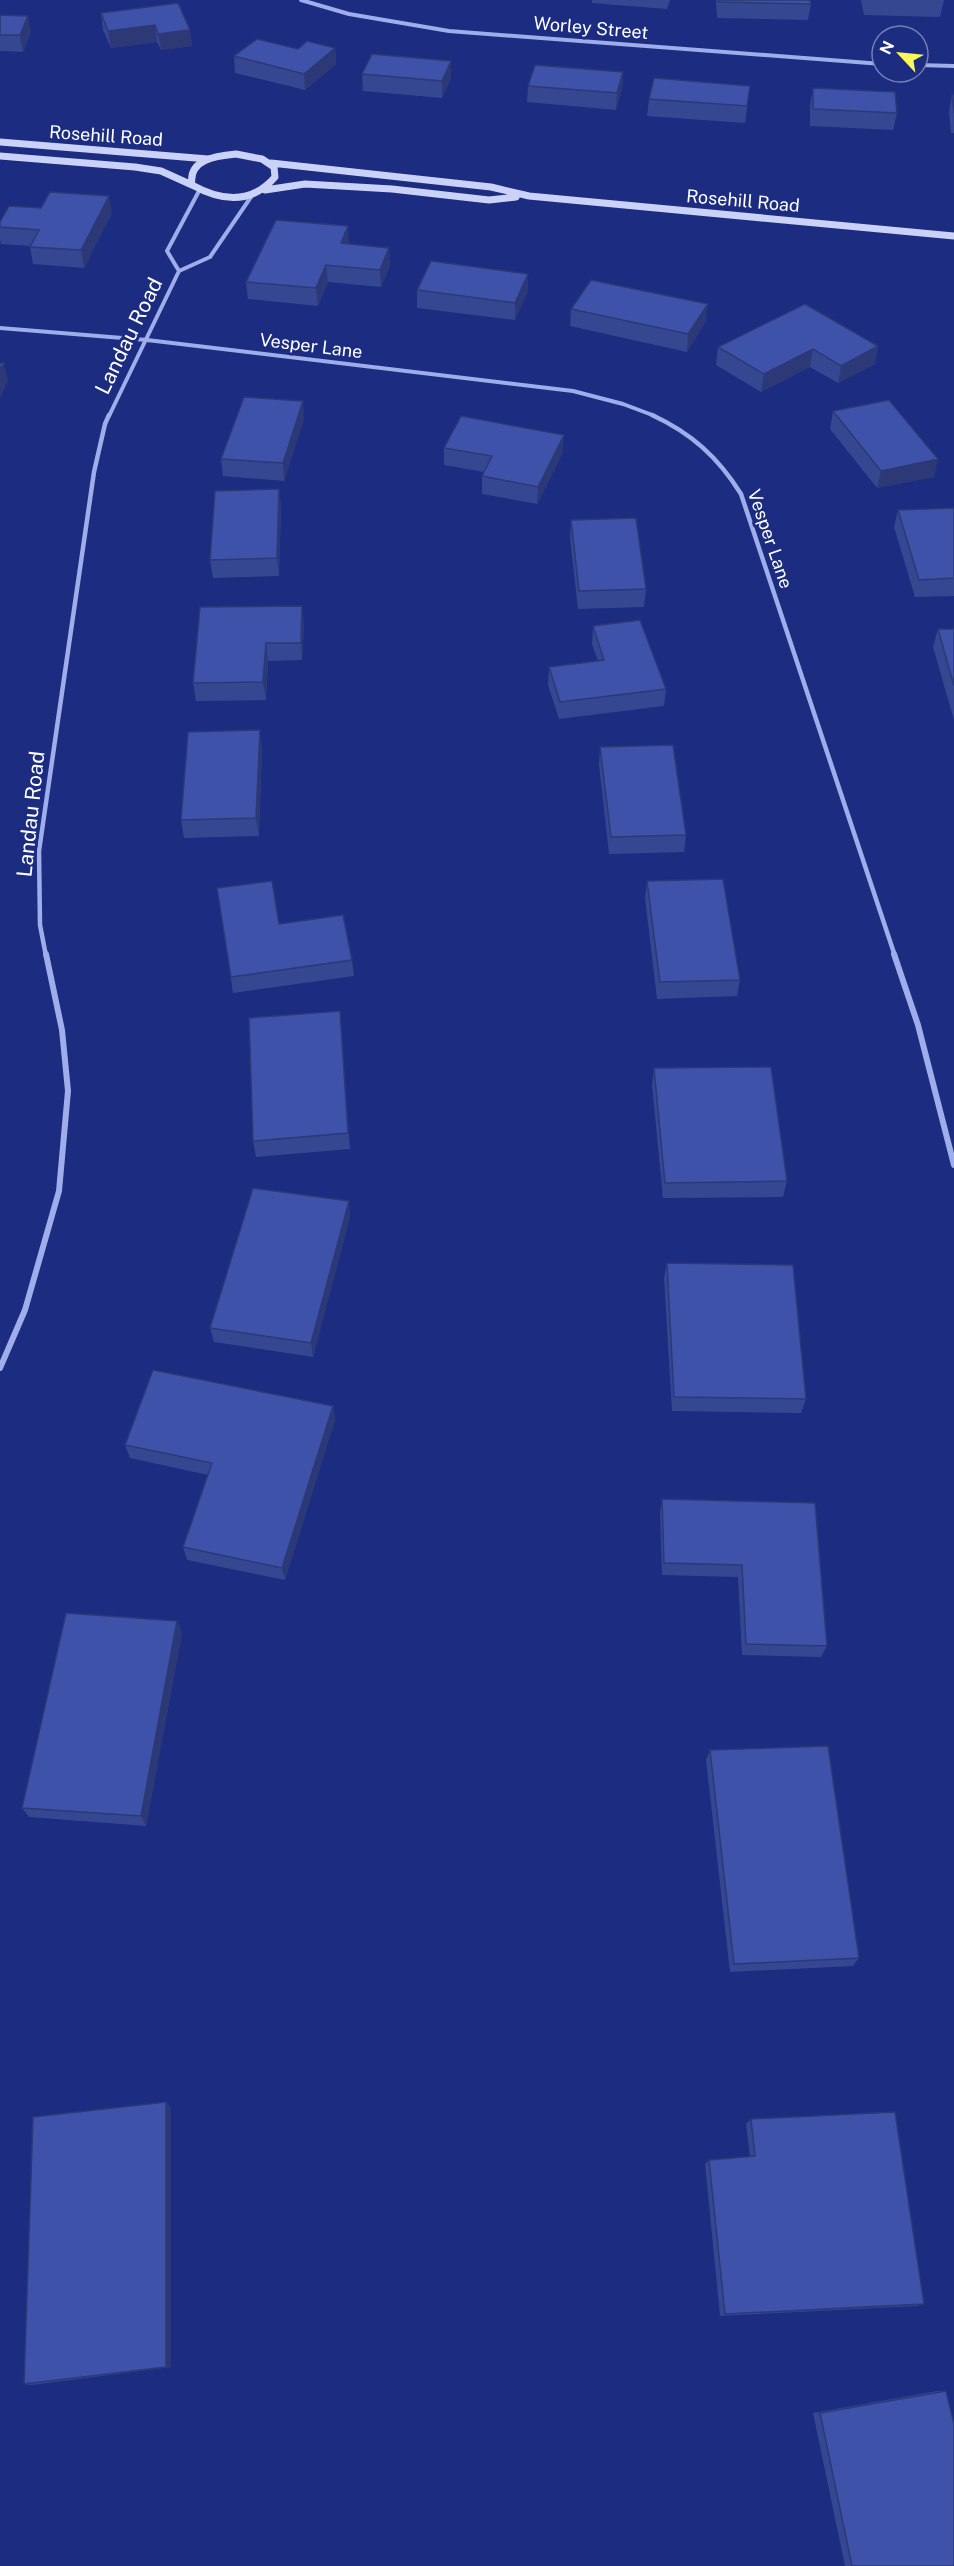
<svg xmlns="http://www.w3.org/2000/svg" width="954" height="2566" font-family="'Public Sans',sans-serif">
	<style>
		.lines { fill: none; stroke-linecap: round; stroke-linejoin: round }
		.street-far2 { stroke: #9fadea; stroke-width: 4 }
		.street-far1 { stroke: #9fadea; stroke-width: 4.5 }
		.street { stroke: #9fadea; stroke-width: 6 }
		.secondary { stroke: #cbd2f7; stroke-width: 7 }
		.wall { fill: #364791 }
		.shaded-wall { fill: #2c3976 }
		.building { fill: #3f52a9; stroke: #2c3976; stroke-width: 1.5 }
		.labels { text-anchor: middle; stroke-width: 6; stroke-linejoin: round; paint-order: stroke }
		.far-street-label { font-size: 18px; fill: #fff; stroke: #1b2c81 }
		.street-label { font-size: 21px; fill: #fff; stroke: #1b2c81 }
	</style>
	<rect width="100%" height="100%" fill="#1b2c81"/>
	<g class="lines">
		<path class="street-far2" d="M301 0 349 14 449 31 882 64
			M918 65 954 66
			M179 271 167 251 199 191
			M0 328 147 340 573 391 623 404 655 416
			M109 416 179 271 210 257 253 194"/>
		<path class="street-far1" d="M652 415C691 433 718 457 741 494L895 956
			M46 956 40 925 39 851 94 472 105 424 109 415"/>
		<path class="street" d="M894 954 918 1025 954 1165
			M0 1368 25 1310 59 1191 68 1091 62 1030 46 954"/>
		<path class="secondary" d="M0 142 208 159
			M236 154 262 159 274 167 275 177C251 205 221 201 192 185 188 159 216 156 236 154Z
			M0 156 135 167 161 171 192 185
			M271 163 491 187 529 196 954 236
			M265 190 305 184 392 189 489 200 516 197"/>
	</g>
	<path class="wall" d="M592 0H670L667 9 592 3Z
		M716 0H810L811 4 808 20 717 18Z
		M861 0H944L940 17 864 15Z
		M101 13 190 30 192 46 161 50 157 42 111 48 103 30Z
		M0 15 31 32 23 52 0 51Z
		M335 48 336 64 305 90 235 73 234 56 298 49Z
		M623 72 622 89 616 110 527 102 528 86Z
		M362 74 451 78 442 98 363 91Z
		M813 88 897 113 893 130 810 126V105Z
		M952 95H954V133H951L949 112Z
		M649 99 748 102 745 123 647 116Z
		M112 213 84 268 33 264 30 246 1 244 0 239V222Z
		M349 244 389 248 390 265 381 287 328 282 318 306 248 299 246 282Z
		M417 290 528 291 515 320 417 308Z
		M571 309 706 321 687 352 570 326Z
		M878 346 875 364 838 383 810 367 761 392 716 365 718 347Z
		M833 411 934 477 877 488 830 429Z
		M304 419 284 481 223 476 221 459Z
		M444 448 563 452 537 504 482 494V476L484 472 444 465Z
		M279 489 281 507 279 576 213 578 210 560Z
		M954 508V596L915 597 894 527 898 510Z
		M571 520 646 589 644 607 578 609 570 538Z
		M304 623 302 660 268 661 266 700 196 701 193 683Z
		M593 626 666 689 664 706 559 719 548 685 549 667 598 661 592 644Z
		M938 629H954V720L933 647Z
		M600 747 686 835 684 852 609 854 599 765Z
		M262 748 259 836 184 838 181 820Z
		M647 881 740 980 737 996 657 999 645 898Z
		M217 888 279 924 352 960 354 976 233 993Z
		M341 1028 350 1149 256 1157 253 1141Z
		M654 1068 787 1181 783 1197 663 1198 652 1085Z
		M349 1201 350 1217 313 1357 214 1342 210 1328Z
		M667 1263 806 1399 801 1413 672 1411 664 1278Z
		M333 1406 335 1420 285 1580 187 1560 183 1547 208 1475 130 1458 125 1445Z
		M662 1499 815 1503 827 1646 821 1657 742 1655 738 1577 662 1575 660 1512Z
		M177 1621 182 1633 146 1826 29 1817 22 1808Z
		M710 1750 859 1958 853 1966 730 1972 706 1760Z
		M166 2102 171 2108V2367L32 2385 24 2384Z
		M751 2119 924 2304 916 2306 720 2316 705 2164 709 2160 750 2157 746 2124Z
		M937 2391H946L954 2566H845L813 2413Z"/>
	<path class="shaded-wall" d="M28 16 31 32 23 52 20 35Z
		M155 25 157 42 111 48 108 31Z
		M190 30 192 46 161 50 158 34Z
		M335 48 336 64 305 90 304 74Z
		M451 61V78L442 98V81Z
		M623 72 622 89 616 110 617 93Z
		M109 196 112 213 84 268 81 250Z
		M348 226 349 244 342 261 341 243Z
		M389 248 390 265 381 287 380 270Z
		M326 265 328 282 318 306 316 288Z
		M528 274V291L515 320V303Z
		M708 304 706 321 687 352 688 334Z
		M878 346 875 364 838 383 841 366Z
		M813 349 810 367 761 392 764 374Z
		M4 363 8 381 0 398V371Z
		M303 401 304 419 284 481 283 463Z
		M564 435 563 452 537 504 538 487Z
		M938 459 934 477 877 488 881 471Z
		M279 489 281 507 279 576 277 558Z
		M302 606 304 623 302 660 301 643Z
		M266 643 268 661 266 700 263 682Z
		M260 730 262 748 259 836 256 818Z
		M349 1201 350 1217 313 1357 311 1343Z
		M333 1406 335 1420 285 1580 282 1568Z
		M177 1621 182 1633 146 1826 141 1816Z
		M166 2102 171 2108V2367H166Z"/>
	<path class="building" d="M718 0H810L811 4 718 2Z
		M178 3 190 30 158 34 155 25 108 31 101 13Z
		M0 15 28 16 20 35H0Z
		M257 39 298 49 307 41 335 48 304 74 234 56Z
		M372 54 451 61 442 81 362 74Z
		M535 65 623 72 617 93 528 86Z
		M654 78 750 86 747 106 649 99Z
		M813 88 895 92 897 113 813 109Z
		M952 95H954V113Z
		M50 192 109 196 81 250 30 247 39 230 0 227V222L9 206 41 208Z
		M276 220 348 226 341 243 389 248 380 270 326 265 316 288 246 282Z
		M431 261 528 274 515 303 417 290Z
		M591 280 708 304 688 334 571 309Z
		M805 304 878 346 841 366 813 349 764 374 718 347Z
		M0 363H4L0 371Z
		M244 397 303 401 283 463 221 459Z
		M889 400 938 459 881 471 833 411Z
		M461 416 564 435 538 487 482 476 492 456 444 448Z
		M279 489 277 558 210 560 215 491Z
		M954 508V578L919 580 898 510Z
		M636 518 646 589 579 591 571 520Z
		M302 606 301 643H266L263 682 193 683 200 607Z
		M640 620 666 689 560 702 549 667 604 660 593 626Z
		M938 629H954V686Z
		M260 730 256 818 181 820 188 732Z
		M673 745 686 835 611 837 600 747Z
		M723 879 740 980 660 982 647 881Z
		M272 881 279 924 343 915 352 960 231 977 217 888Z
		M340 1011 348 1133 253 1141 249 1018Z
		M771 1067 787 1181 665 1183 654 1068Z
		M253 1188 349 1201 311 1343 210 1328Z
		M667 1263 793 1265 806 1399 674 1397Z
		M153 1370 333 1406 282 1568 183 1547 212 1463 125 1445Z
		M662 1499 815 1503 827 1646 746 1644 742 1565 664 1563Z
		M66 1613 177 1621 141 1816 22 1808Z
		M828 1746 859 1958 734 1964 710 1750Z
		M166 2102V2367L24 2384 33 2117Z
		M895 2112 924 2304 725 2314 709 2160 755 2156 751 2119Z
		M946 2391 954 2424V2566H852L820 2413Z"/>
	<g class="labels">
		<g class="far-street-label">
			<text transform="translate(591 28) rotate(5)" y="6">Worley Street</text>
			<text transform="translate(106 136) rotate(4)" y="6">Rosehill Road</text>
			<text transform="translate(743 201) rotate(5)" y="6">Rosehill Road</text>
			<text transform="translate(311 346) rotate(7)" y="6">Vesper Lane</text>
			<text transform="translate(770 539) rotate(71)" y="6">Vesper Lane</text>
		</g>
		<g class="street-label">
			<text transform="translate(129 336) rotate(-64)" y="7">Landau Road</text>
			<text transform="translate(31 814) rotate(-84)" y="7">Landau Road</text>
		</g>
	</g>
	<g transform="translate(900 54) rotate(296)"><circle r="28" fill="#1b2c81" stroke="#7680b3" stroke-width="1.5"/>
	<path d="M0-4.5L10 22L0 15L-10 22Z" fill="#fbf85c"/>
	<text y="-9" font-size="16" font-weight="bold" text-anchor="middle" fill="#ffffff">N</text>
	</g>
</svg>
